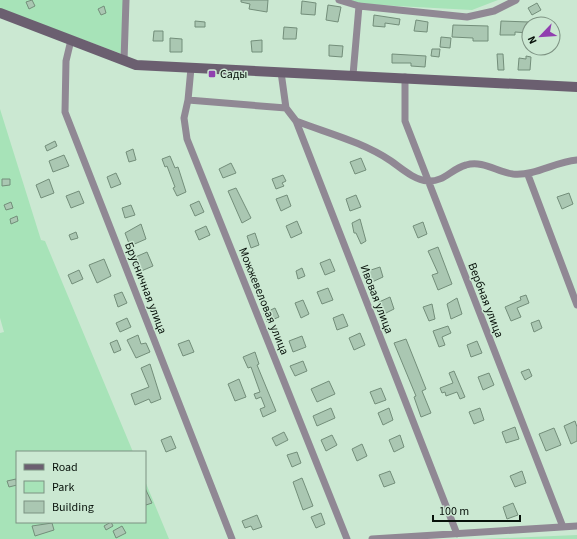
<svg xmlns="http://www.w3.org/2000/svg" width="577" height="539" font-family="'Source Sans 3',sans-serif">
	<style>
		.green { fill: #a7e3b8 }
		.building { fill: #aac7b2; stroke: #738e7a }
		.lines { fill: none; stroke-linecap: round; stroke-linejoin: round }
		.street { stroke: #908894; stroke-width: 7 }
		.secondary { stroke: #6b5f70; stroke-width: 10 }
		.poi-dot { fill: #903faf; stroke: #cbe8d2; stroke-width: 1.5 }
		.labels { text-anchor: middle; stroke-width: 3; stroke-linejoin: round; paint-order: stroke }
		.poi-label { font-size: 12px; fill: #07110a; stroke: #cbe8d2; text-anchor: start }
		.street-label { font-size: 12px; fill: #07110a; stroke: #cbe8d2 }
	</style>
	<rect width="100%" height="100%" fill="#cbe8d2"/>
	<path class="green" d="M0 0H124L122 54 0 9Z
		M350 0H498L472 10 359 4Z
		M0 109 41 240 45 241 133 452H17V522H145V481L169 539H0V333L4 332 0 318Z
		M577 535V539H481Z"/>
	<path class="building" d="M32 0 35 6 29 9 26 2Z
		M241 0H268L267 12 249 9 250 4 241 2Z
		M302 1 316 3 315 15 301 14Z
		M537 3 541 10 532 15 528 8Z
		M328 5 341 7 338 22 326 20Z
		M104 6 106 13 101 15 98 9Z
		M374 15 400 19 399 25 385 23V27L373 26Z
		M416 20 428 22 427 32 414 31Z
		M195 21 205 22V27H195Z
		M501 21 529 22V33L515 32V35H500Z
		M453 25 488 26V41H473V38L452 37Z
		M284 27 297 28 296 39H283Z
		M154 31H163V41H153Z
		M441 37 451 38 450 48 440 47Z
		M170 38 182 39V52H170Z
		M262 40V52H252L251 41Z
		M329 45 343 46 342 57 329 56Z
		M432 49H440L439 57 431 56Z
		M392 54 426 56 425 67 411 66V63H392Z
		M497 54H503L504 70H498Z
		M526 56 531 57 530 70H518L519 58 526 59Z
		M55 141 57 146 47 151 45 146Z
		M133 149 136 160 129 162 126 152Z
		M64 155 69 166 53 172 49 161Z
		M170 156 175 168 178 167 186 192 177 196 173 188 175 187 167 166 165 167 162 159Z
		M361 158 366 170 355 174 350 162Z
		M231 163 236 173 223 178 219 169Z
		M116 173 121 184 111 188 107 177Z
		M283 175 286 181 282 183 284 186 276 189 272 179Z
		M2 179H10V185L2 186Z
		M49 179 54 193 41 198 36 185Z
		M236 188 251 218 242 223 228 191Z
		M79 191 84 203 71 208 66 196Z
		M569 193 573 204 562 209 557 197Z
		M287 195 291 206 281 211 276 199Z
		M356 195 361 207 350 211 346 199Z
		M199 201 204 212 195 216 190 205Z
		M11 202 13 208 6 210 4 205Z
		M131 205 135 215 125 218 122 208Z
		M17 216 18 221 11 224 10 219Z
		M360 219 366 241 361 244 356 233H354L352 223Z
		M297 221 302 233 291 238 286 226Z
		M423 222 427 234 418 238 413 226Z
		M141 224 146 239 130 246 125 233Z
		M206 226 210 235 199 240 195 231Z
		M76 232 78 238 71 240 69 235Z
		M255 233 259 245 251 248 247 236Z
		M438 247 452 284 438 290 432 275 438 273 428 251Z
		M147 252 153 266 139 272 133 258Z
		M104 259 111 276 97 283 89 265Z
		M330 259 335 271 325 275 320 263Z
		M380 267 383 277 372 282 368 271Z
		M302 268 305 276 298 279 296 271Z
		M79 270 83 279 72 284 68 275Z
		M328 288 333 300 322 304 317 292Z
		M122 292 127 303 118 307 114 295Z
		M526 295 529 303 517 308 521 317 511 321 505 307 521 300 520 297Z
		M390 297 394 309 384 314 379 302Z
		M457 298 462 314 451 319 447 304Z
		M303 300 309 314 301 318 295 303Z
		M432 304 435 319 429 321 423 307Z
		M275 308 279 317 267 322 264 313Z
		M343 314 348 326 337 330 333 318Z
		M127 318 131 327 120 332 116 323Z
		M539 320 542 328 534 332 531 323Z
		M448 326 451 333 442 337 445 345 439 347 433 331Z
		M360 333 365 345 354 350 349 338Z
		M138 335 141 344 146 343 150 352 136 358 127 340Z
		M302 336 306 347 293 352 289 341Z
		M406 339 426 389 422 391 431 413 421 417 414 397 416 396 394 343Z
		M117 340 121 350 114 353 110 343Z
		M189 340 194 352 183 356 178 344Z
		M477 341 482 353 471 357 467 345Z
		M255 352 259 364 257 365 276 411 263 417 260 409 265 407 261 397 256 399 254 394 260 392 251 367 248 368 243 357Z
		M303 361 307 371 295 376 290 366Z
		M150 364 161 399 151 403 149 399 135 405 131 394 149 387 141 368Z
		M529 369 532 376 525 380 521 372Z
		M454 371 465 397 460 399 457 392 446 396 445 392 442 393 440 388 453 383 449 373Z
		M489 373 494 385 483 390 478 377Z
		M239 379 246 397 235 401 228 384Z
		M329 381 335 394 317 402 311 389Z
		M381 388 386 400 375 404 370 392Z
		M331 408 335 418 317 426 313 416Z
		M389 408 393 420 383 425 378 413Z
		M480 408 484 420 474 424 469 412Z
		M575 421 577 427V441L571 444 564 426Z
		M515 427 519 439 506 443 502 432Z
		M554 428 561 445 546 451 539 434Z
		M284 432 288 440 276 446 272 438Z
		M332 435 337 445 326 451 321 440Z
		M400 435 404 447 394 452 389 440Z
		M171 436 176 448 166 452 161 440Z
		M362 444 367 456 357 461 352 449Z
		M297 452 301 463 292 467 287 455Z
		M390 471 395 483 384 487 379 475Z
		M522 471 526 483 515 487 510 476Z
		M302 478 313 506 303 510 293 482Z
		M16 479 17 485 9 487 7 481Z
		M145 488 152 503 146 505 145 502Z
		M513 503 518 515 507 519 503 507Z
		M321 513 325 524 316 528 311 517Z
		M257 515 262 527 253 530 251 526 245 528 242 521Z
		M111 522 113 526 106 530 104 526Z
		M52 523 54 530 35 536 32 526Z
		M122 526 126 533 116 538 113 531Z"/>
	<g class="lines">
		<path class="street" d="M339 0 359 6 467 17 494 11 516 0
			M71 40 66 61 65 112 232 539
			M124 61 126 0
			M191 68 188 100 184 118 187 139 347 539
			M281 72 286 108 296 121 457 534
			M353 75 359 6
			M405 77V121L563 527
			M188 100 286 108
			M296 121C327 133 363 142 391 161 401 168 414 180 428 181 444 182 451 169 466 165 483 160 497 172 513 174 536 176 554 162 577 160
			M528 175 577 305
			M372 539 577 526"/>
		<path class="secondary" d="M0 13 136 65 577 87"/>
	</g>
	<rect class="poi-dot" x="208" y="70" width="8" height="8" rx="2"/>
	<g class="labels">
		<g class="poi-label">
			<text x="220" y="78">Сады</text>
		</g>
		<g class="street-label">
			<text transform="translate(146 288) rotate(69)" y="4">Брусничная улица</text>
			<text transform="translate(377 299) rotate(69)" y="4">Ивовая улица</text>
			<text transform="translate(486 300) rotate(69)" y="4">Вербная улица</text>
			<text transform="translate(264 301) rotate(68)" y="4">Можжевеловая улица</text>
		</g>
	</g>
	<rect x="16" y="451" width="130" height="72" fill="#cbe8d2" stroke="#7d9282"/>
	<rect x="24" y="464" width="20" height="6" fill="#6b5f70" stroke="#7d9282"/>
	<text x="52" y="471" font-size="12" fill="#07110a">Road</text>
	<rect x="24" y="481" width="20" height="12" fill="#a7e3b8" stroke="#7d9282"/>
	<text x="52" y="491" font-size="12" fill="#07110a">Park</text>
	<rect x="24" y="501" width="20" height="12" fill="#aac7b2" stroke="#7d9282"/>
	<text x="52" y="511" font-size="12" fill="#07110a">Building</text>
	<g transform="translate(541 36) rotate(245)"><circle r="19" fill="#cbe8d2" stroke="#7d9282"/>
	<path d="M0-3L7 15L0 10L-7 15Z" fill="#903faf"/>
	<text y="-6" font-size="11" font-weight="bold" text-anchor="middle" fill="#07110a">N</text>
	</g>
	<path d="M433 515v6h87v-6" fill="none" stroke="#07110a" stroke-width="2"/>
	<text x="439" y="515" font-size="12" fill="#07110a" stroke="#cbe8d2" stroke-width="3" paint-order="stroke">100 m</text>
</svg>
